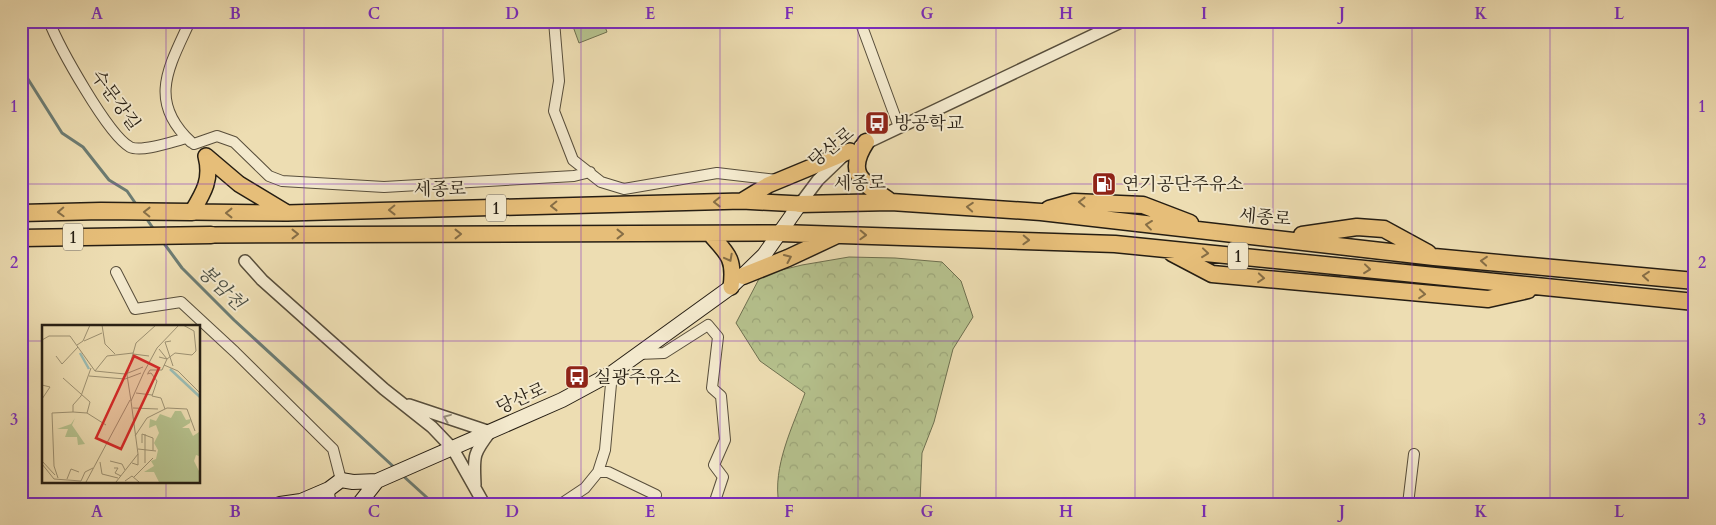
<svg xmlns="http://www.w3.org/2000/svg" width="1716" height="525" font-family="Cardo,'Noto Serif KR',serif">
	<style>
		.forest { fill: url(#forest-crowns); stroke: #6e7050 }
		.pitch { fill: #b6c28e; stroke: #6e7050 }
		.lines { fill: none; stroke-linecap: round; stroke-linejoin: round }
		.stream { stroke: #6c7c73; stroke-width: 3 }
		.minor-casing { stroke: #584e3b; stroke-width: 12 }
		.tertiary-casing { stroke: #584e3b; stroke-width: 14 }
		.secondary-casing { stroke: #261e13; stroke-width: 16 }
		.primary-casing { stroke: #261e13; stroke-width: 18 }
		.trunk-casing { stroke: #261e13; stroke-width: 19 }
		.minor { stroke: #f3e9cd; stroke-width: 10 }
		.tertiary { stroke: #f3e9cd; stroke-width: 11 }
		.secondary { stroke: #f3e9cd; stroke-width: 14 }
		.primary { stroke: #e6be79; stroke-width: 15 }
		.trunk { stroke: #e6be79; stroke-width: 16 }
		.oneway { stroke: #866e46 }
		.oneway2 { stroke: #978e79 }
		.grid { fill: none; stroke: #7b2cbf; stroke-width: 1; stroke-opacity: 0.55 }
		.labels { text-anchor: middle; stroke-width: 4; stroke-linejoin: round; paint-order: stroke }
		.shield { fill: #f3e9cd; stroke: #645b4b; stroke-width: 1 }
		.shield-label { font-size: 16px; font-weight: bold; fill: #261e13 }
		.street-label { font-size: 18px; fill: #261e13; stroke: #f3e9cd }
		.poi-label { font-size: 18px; fill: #261e13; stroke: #f3e9cd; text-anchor: start }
		.water-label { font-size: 19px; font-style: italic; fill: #494d43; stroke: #f3e9cd }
		.inset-river { fill: none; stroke: #9abbb3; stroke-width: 2.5 }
		.inset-road { fill: none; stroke: #9d9172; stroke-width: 1 }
		.view { fill: #d62828; fill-opacity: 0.15; stroke: #d62828; stroke-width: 2.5 }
		.inset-edge { fill: none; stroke: #261e13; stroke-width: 2.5 }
		.neatline { fill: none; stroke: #7b2cbf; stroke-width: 2 }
		.grid-label { font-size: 16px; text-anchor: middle; font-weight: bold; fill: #7b2cbf }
	</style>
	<defs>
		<pattern id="forest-crowns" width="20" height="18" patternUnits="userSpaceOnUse" patternTransform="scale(1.25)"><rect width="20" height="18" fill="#b6c28e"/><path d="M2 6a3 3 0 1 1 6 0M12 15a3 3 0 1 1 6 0" fill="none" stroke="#9ca67a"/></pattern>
	</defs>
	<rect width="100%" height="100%" fill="#edddb2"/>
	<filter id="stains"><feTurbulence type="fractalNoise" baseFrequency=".004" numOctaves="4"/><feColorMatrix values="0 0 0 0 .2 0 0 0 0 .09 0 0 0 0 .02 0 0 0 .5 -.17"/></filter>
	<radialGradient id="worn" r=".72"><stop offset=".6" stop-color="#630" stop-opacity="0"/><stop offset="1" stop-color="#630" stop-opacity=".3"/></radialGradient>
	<path class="forest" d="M849 257 895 258 942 262 961 281 973 317 953 349 934 422 922 453 920 502 779 504C772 467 793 426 805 393L760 361 736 323 761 275 802 265Z"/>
	<path class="pitch" d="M571 21H603L607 32 579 43Z"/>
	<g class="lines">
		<path class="stream" d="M21 68 62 133 83 147 109 180 127 191 138 207
			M146 218 155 231
			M163 242 182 268 234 320 395 468
			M401 474 434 504"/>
		<defs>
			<path id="minor" d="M49 21C59 47 108 135 130 147 142 153 174 141 187 138
				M190 21C169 67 147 101 191 142
				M554 21 559 81 554 111 573 160 601 182 624 189 717 173 777 180
				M860 21 899 127
				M194 144 217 136 234 142 269 176 282 181 384 187 574 176 590 172
				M116 272 135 309 181 302 235 352 333 449 341 480
				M638 354 664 353 708 325 718 337 712 388 721 396 725 440 714 465 723 477 714 504
				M612 373 605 450 598 472H608L656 495 653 504
				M561 504 585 488 598 472
				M1408 504 1414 454"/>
			<path id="tertiary" d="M860 146 1123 21
				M800 204 818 180 842 157
				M245 261 262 280 384 389 432 427 453 449 484 504
				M409 405 490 432C472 455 474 457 475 485"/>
			<path id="secondary" d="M329 489 327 494 329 504
				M280 504 301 501 329 489 341 480 353 482 377 481 562 400 612 373 731 287 764 255 800 204
				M359 504 377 481"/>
			<path id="primary" d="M742 201 768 185 850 151
				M192 212 287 213 742 201 800 204
				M192 212C204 192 212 179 206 156L239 184 287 213
				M710 234C728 254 735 259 731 287
				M211 235 780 233"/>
			<path id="trunk" d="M866 142C844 176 865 183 891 202
				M800 204 891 202 1041 212 1434 257 1695 281
				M1049 209 1074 202 1143 205 1190 223
				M21 213 101 211 192 212
				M780 233 1115 244 1695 302
				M1302 235 1357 227 1384 229 1428 253
				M21 238 211 235
				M1172 253 1212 274 1488 299 1528 290
				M743 276 788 258 835 236"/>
		</defs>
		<use href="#minor" class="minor-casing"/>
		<use href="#tertiary" class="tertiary-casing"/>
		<use href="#secondary" class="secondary-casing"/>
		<use href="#primary" class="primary-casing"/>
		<use href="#trunk" class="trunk-casing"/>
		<use href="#minor" class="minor"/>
		<use href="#tertiary" class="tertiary"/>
		<use href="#secondary" class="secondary"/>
		<use href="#primary" class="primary"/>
		<use href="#trunk" class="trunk"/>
	</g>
	<defs><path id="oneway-chevron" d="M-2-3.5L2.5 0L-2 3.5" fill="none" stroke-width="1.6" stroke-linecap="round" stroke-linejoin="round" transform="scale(1.25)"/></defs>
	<g class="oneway">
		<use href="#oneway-chevron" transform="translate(717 202) rotate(179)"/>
		<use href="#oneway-chevron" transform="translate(1082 202) rotate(-179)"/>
		<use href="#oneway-chevron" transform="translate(554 206) rotate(179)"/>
		<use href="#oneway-chevron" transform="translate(970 207) rotate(-176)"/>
		<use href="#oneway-chevron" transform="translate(392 210) rotate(179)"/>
		<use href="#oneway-chevron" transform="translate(61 212) rotate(178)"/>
		<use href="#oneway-chevron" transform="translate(147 212) rotate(-179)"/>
		<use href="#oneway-chevron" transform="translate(229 213) rotate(-180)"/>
		<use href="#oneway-chevron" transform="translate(1149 225) rotate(-173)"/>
		<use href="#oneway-chevron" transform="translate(295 234)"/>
		<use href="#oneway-chevron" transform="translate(458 234)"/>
		<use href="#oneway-chevron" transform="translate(620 234)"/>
		<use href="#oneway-chevron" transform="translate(863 235) rotate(2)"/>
		<use href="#oneway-chevron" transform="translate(1026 240) rotate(2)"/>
		<use href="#oneway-chevron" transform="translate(1205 253) rotate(6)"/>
		<use href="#oneway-chevron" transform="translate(729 258) rotate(62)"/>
		<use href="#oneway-chevron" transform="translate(788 258) rotate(-24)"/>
		<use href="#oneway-chevron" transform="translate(1484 261) rotate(-175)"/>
		<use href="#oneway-chevron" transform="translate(1367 269) rotate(6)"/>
		<use href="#oneway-chevron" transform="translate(1646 276) rotate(-175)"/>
		<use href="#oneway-chevron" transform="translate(1261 278) rotate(5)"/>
		<use href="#oneway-chevron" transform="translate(1422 294) rotate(5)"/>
	</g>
	<use class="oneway2" href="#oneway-chevron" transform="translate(447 418) rotate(-158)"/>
	<path class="grid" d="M166 21V326M304 21V504M443 21V504M581 21V504M720 21V504M858 21V504M996 21V504M1135 21V504M1273 21V504M1412 21V504M1550 21V504M21 184H1695M21 341H44M199 341H1695M166 481V504"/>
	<defs>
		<symbol id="bus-square" viewBox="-11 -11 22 22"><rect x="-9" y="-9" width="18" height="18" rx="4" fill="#8f2418" stroke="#f3e9cd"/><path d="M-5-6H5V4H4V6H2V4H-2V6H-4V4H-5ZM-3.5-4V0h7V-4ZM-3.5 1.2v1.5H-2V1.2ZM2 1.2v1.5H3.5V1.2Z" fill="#fff"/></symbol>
		<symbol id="fuel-square" viewBox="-11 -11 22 22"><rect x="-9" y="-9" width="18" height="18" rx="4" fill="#8f2418" stroke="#f3e9cd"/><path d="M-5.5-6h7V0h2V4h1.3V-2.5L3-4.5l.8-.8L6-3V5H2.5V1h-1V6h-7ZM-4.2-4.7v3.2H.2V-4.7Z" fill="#fff"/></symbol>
	</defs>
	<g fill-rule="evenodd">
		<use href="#bus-square" x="863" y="109" width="28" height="28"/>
		<use href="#fuel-square" x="1090" y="170" width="28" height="28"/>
		<use href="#bus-square" x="563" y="363" width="28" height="28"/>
	</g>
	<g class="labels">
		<g class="shield">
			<rect x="486" y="194.5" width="20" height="27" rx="4"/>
			<rect x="63" y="223.5" width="20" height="27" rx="4"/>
			<rect x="1228" y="242.5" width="20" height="27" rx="4"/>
		</g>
		<g class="shield-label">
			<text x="496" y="214">1</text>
			<text x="73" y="243">1</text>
			<text x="1238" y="262">1</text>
		</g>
		<g class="street-label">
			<text transform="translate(116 100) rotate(54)" y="6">수문강길</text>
			<text transform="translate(831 147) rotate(-39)" y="6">당산로</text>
			<text transform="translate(860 183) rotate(-1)" y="6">세종로</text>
			<text transform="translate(440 189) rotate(-1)" y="6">세종로</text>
			<text transform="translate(1265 217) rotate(5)" y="6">세종로</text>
			<text transform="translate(521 398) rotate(-24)" y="6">당산로</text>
		</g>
		<g class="poi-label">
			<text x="894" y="129">방공학교</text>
			<text x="1122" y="190">연기공단주유소</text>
			<text x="594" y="383">실광주유소</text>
		</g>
		<g class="water-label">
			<text transform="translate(222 287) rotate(43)" y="7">봉암천</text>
		</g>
	</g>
	<g transform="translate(42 325)">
		<rect width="158" height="158" fill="#edddb2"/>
		<path d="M133 86H139L144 95 149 94 148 98 140 103H147L151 111 157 107V131L154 130 152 136 157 146V157H117L112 147H102L112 141 109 136 114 134 116 125 112 118 117 108 114 100 107 103 108 94 114 96 118 89 129 93ZM33 93 30 100 43 119 36 120 35 112H23L26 104H15L29 99Z" fill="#b6c28e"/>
		<path class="inset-river" d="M38 28 47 44M128 44 158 72"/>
		<path class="inset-road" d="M60 0 63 19 73 29M0 15 7 11H28L53 46 83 49M42 16 60 8M129 16 123 17 131 41M35 20 41 16 48 0M117 24 125 34 133 28M133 28 150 30 154 26 152 6 141 0M91 29 107 31M14 31 20 39 36 22M122 40 136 46 158 68M53 46 65 31 91 28M102 47 115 23 137 0M86 48 101 42M106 48 108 45H120L125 34 117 32M105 49 109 48 115 56 110 71 119 73 123 84M47 51 83 54 99 48M21 53 48 77 45 88 31 87M0 60 8 62 0 74M94 68 110 70M89 76 85 50 94 18 114 0M89 76 102 47M91 83 116 84M45 88 64 100M103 109V138M93 111 105 93 125 83 145 84 153 106M100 118V109L111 113V125M96 124 114 126M0 136 13 150M68 136 80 139 83 145M58 137 60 149 76 153M90 138 96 140V129M0 139 12 154 39 156M72 143H76L73 148 79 151M92 152 111 133M16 153 12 141 10 88 31 87V80L39 71 49 43M25 154 29 144 37 147M39 156 43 147 51 143M83 156 90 151 97 157M44 157 88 75M74 157 96 129 89 76"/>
		<path class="view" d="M92 31 117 43 79 124 54 113Z"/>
		<rect width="158" height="158" class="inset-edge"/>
	</g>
	<rect width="1716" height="525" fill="none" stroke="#edddb2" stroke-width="55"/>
	<rect x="28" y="28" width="1660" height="470" class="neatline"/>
	<g class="grid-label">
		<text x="97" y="19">A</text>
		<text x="235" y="19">B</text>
		<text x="374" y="19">C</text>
		<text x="512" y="19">D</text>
		<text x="650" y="19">E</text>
		<text x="789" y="19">F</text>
		<text x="927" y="19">G</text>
		<text x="1066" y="19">H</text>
		<text x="1204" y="19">I</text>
		<text x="1342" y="19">J</text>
		<text x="1481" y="19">K</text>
		<text x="1619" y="19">L</text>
		<text x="14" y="112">1</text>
		<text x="1702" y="112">1</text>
		<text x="14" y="268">2</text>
		<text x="1702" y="268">2</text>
		<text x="14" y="425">3</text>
		<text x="1702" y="425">3</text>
		<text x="97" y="517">A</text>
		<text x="235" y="517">B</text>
		<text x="374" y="517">C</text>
		<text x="512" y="517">D</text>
		<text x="650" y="517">E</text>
		<text x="789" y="517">F</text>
		<text x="927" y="517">G</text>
		<text x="1066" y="517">H</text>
		<text x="1204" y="517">I</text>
		<text x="1342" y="517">J</text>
		<text x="1481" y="517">K</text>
		<text x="1619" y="517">L</text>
	</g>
	<rect width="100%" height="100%" filter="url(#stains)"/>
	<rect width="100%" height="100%" fill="url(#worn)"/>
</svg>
